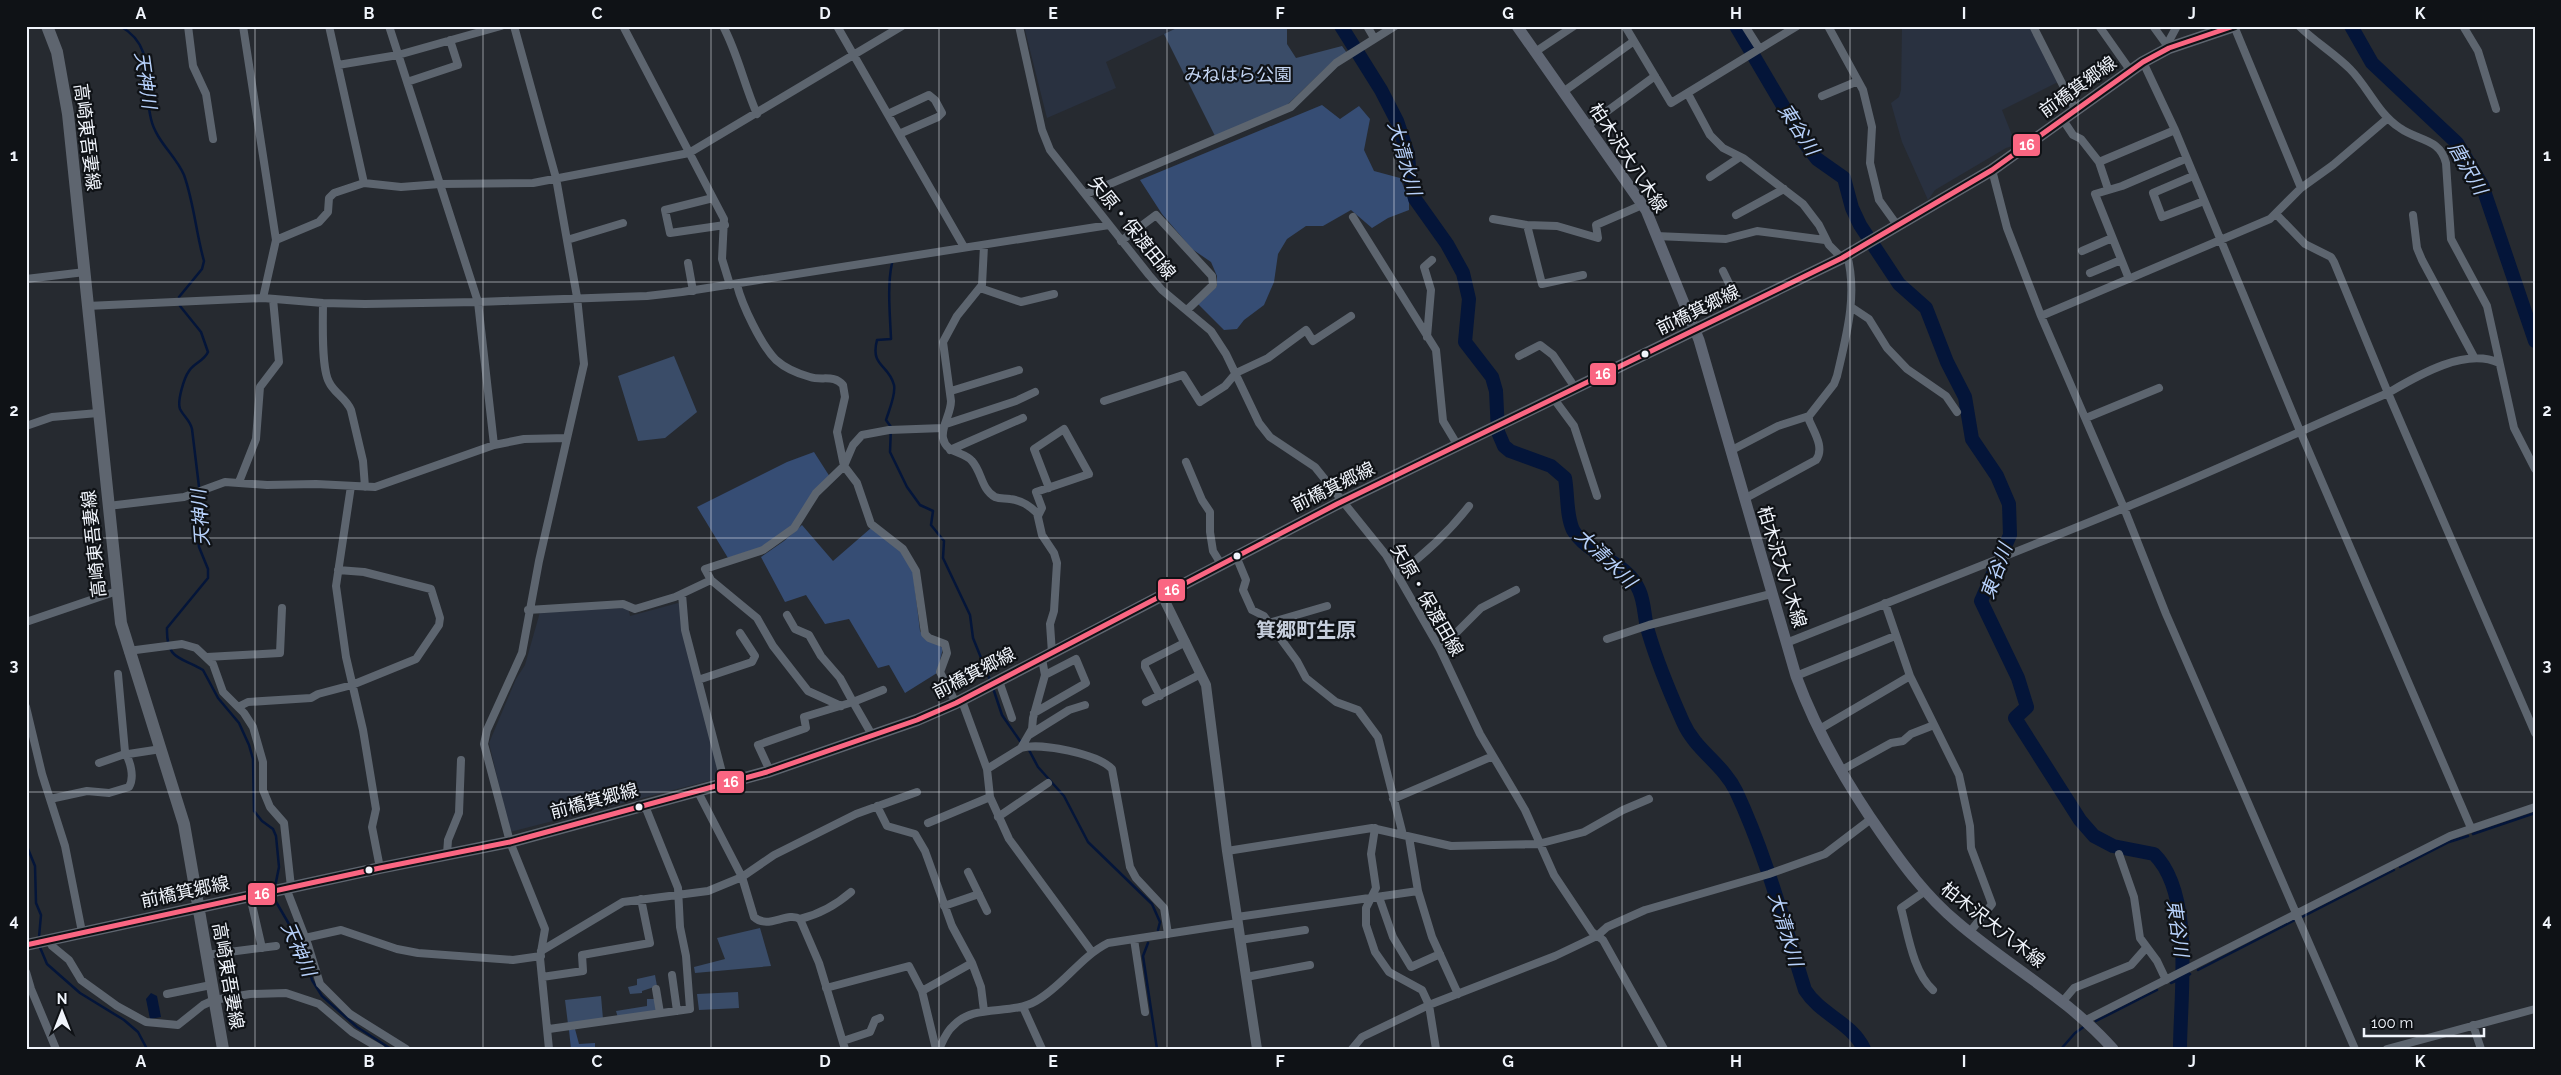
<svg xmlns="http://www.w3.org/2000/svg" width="2561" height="1075" font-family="Raleway,'Noto Sans JP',sans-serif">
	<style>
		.built { fill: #293140 }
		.green { fill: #3a4c68 }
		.forest { fill: #364d74 }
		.water { fill: #041539 }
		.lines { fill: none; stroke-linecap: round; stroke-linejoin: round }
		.stream { stroke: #041539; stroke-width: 2.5 }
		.river { stroke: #041539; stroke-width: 14 }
		.minor { stroke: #5d656f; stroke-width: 8 }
		.tertiary { stroke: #5d656f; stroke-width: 10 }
		.secondary { stroke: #5f6673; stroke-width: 11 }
		.primary { stroke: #5e656f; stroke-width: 12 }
		.bus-1-casing { stroke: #0f1216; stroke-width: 9 }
		.bus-1 { stroke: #fa6682; stroke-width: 5 }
		.grid { fill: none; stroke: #f0f4fb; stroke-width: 1; stroke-opacity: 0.55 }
		.bus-dot { fill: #f0f4fb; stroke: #0f1216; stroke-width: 2 }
		.labels { text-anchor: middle; stroke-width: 4.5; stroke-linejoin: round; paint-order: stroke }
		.park-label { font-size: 18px; fill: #c4d5f2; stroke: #0f1216 }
		.street-label { font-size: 18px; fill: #f0f4fb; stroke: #0f1216 }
		.water-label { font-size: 19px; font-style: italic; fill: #b7d1fb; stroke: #0f1216 }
		.quarter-label { font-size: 20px; font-weight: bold; fill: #c6cedc; stroke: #0f1216 }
		.line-badge { stroke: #0f1216; stroke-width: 2 }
		.badge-label { font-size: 14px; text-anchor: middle; font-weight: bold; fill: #fff }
		.neatline { fill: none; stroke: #f0f4fb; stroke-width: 2 }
		.grid-label { font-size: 16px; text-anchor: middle; font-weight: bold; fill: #f0f4fb }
	</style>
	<rect width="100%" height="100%" fill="#262a30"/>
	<path class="built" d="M1024 26H1181L1106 62 1116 88 1047 118Z
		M1902 26H2030L2058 82 2002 110 2016 145 2006 148 1935 190 1928 200 1902 142 1891 103 1899 97 1901 90Z
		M678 603 681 606 720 778 510 832 489 743 516 679 525 665 540 612 625 608 629 611 630 616Z"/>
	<path class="green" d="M1181 26H1287V44L1296 58 1342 46 1347 53 1331 63 1285 107 1215 136 1164 34Z
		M674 356 697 412 665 438 638 441 618 376Z
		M760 928 771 966 695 973 694 967 725 959 717 938Z
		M655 975 657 986 642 991V993L630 994 628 987 637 985V979Z
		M738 992 739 1008 699 1010 697 994Z
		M601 996 603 1019 568 1024 565 1000Z
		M647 999H655L658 1012 618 1018 616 1011 647 1006Z"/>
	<path class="forest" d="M1322 105 1340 119 1359 106 1370 119 1364 150 1374 171 1400 178 1409 200V210L1388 218 1372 228 1351 210 1323 226H1306L1287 239 1278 254 1274 282 1264 305 1244 320 1237 329 1224 330 1198 304 1217 286V276L1211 262 1192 249 1162 214 1140 180Z
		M814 452 830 477 793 525 765 546 728 558 697 507 787 462Z
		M802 525 833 561 871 528 901 551 913 572 920 631 923 636 943 648 937 673 905 693 889 665 878 668 849 619 825 624 806 595 785 602 761 557 784 541Z
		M575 1029 579 1044 595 1043V1049H571L569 1030Z"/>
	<path class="water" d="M151 993 157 996 161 1017 150 1019 146 999Z"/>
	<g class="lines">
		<path class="stream" d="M120 26C158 47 142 84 151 119 156 141 176 156 184 175 194 203 196 233 204 261L202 269 179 297 180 306 201 332 208 352C204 361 194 363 189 371 184 378 177 401 180 409 184 417 190 420 192 429L200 495 197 532 199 547 208 569V578L167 628C166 661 182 657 203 670L218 698 239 723 249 745 253 759 254 811 262 821 273 829 276 836 279 867 275 887
			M892 263C887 286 890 314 891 339L877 340C870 367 889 364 894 385 896 395 889 410 886 420L891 427 890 452 907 487 920 505 933 511 931 525 944 541 943 558 970 615 973 638 990 680
			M993 688 1002 715 1020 741
			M1029 750 1038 767 1064 796 1088 842 1152 904 1160 922 1158 930
			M2473 834 2535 813
			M26 844 35 866 36 903 41 915 39 937
			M2400 867 2449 842 2468 836
			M275 895V900L304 950 312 980 322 996 357 1027 391 1049
			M2302 917 2394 870
			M1148 943 1143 956 1157 1049
			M39 945 47 964 80 993 124 1020 138 1032 147 1049
			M2198 970 2295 920
			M2171 983 2190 974
			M2096 1021 2157 990
			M2061 1049 2075 1033 2085 1026"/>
		<path class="river" d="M1341 26 1381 90 1397 121 1408 154 1410 180 1415 199 1447 244 1463 273 1469 299 1465 342 1492 377 1496 391 1498 432 1504 446 1510 451 1551 466 1565 478C1568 494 1566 515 1573 530 1588 556 1627 561 1639 590 1645 603 1644 618 1648 631 1657 662 1670 693 1683 722 1695 750 1723 764 1736 791 1766 855 1784 923 1805 990 1821 1015 1851 1022 1864 1049
			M1736 26 1806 145 1817 159 1844 178 1852 208 1860 225 1899 284 1926 308 1947 362 1965 397 1972 439 1997 476 2009 504 2010 535 1981 601 2018 678 2027 707 2015 718 2080 820 2094 836 2113 846 2154 854C2195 894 2180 996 2180 1049
			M2351 26 2372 63 2457 143 2482 185 2535 341"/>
		<path class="minor" d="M188 26 193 66 206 94 213 139
			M243 26 276 240 263 298
			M329 26 364 183
			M389 26 478 302 494 445
			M514 26 556 178 577 297 584 364 539 561 522 653 487 730 484 744 510 842 545 929 540 958 549 1049
			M623 26 724 219 722 259 730 285
			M723 26C738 54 744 85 757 114
			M837 26 964 247
			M1019 26 1042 130 1050 150 1149 275 1162 290 1211 331 1226 354 1259 423 1270 437 1315 467 1386 555 1440 649 1480 734 1525 810 1554 875 1592 932 1603 940 1664 1049
			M1367 26 1374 38
			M1625 26 1671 103 1797 26
			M1745 26 1759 48
			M1828 26 1863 90 1872 127 1870 163 1879 200 1897 225
			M2033 26 2076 111
			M2099 26 2130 70
			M2153 26 2169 48
			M2234 26 2301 188
			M2299 26C2315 42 2334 53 2350 69 2368 87 2378 114 2400 128 2418 141 2440 138 2446 163L2451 239 2487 306 2514 428 2535 469
			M2463 26 2478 51 2496 109
			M2169 48 2170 39 2177 26
			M1535 52 1574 26
			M2143 62 2175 130 2300 431 2471 828
			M338 65 398 55 501 26
			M407 82 458 65 450 40
			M1563 92 1634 41
			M1688 94 1710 135 1723 148 1743 158 1803 204 1819 225 1829 245 1842 258
			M1822 96 1858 81
			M888 114 929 95 935 100 942 113 938 117 899 134
			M2063 120 2073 135 2081 139 2099 162 2108 189
			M1587 126 1655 76
			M2099 162 2175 130
			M1992 170 2007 228 2041 316 2124 508 2166 614 2355 1049
			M2193 176 2153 193 2162 217 2204 201
			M1710 177 1740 157
			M1086 194 1291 107 1336 63 1395 26
			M713 198 665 210 670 233 725 225
			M2276 214 2305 244 2331 257 2334 262 2388 393 2535 733
			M1736 215 1784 189
			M2413 215 2417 248 2422 260 2474 357
			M1353 217 1436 350 1443 421 1458 446
			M1493 219 1527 225 1557 226 1598 238 1596 225 1642 205
			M1527 225 1542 284 1583 275
			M1656 236 1726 239 1757 231 1825 240
			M276 240 319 222 328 212 329 198 334 193 364 183 401 187 440 184 533 183 689 153 902 26
			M567 240 623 223
			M1121 241 1156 215 1212 276 1213 285 1187 310
			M984 246 982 285 957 316 943 342 951 401C951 414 941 426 943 438 946 454 964 451 972 461 982 472 981 489 995 497 1000 499 1005 498 1010 499 1020 500 1030 506 1037 513L1042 535 1054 553 1057 563 1054 611 1050 624 1052 653
			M2082 251 2112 238
			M688 263 693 291
			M1723 271 1741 308
			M2090 273 2121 260
			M26 279 85 272
			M2129 279 2095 194 2122 186 2185 159
			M737 285C742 305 761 345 776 360 785 368 799 374 810 377 822 381 834 374 843 385L845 397 837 432 844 466 857 483 871 524 903 549 916 571 925 634 929 638 945 644 947 653 940 672 956 703
			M980 288 1021 302 1054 294
			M323 303C323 321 321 368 329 382 334 393 346 398 351 410L363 461 365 487
			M87 306 263 298 323 303 365 304 478 302 647 296 682 292 1109 225
			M1851 307 1869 319 1887 348 1907 369 1946 396 1957 412
			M2041 316 2270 219 2301 188 2333 165 2388 118
			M1427 337 1431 290 1424 267 1432 260
			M1519 356 1540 345 1553 355 1576 389
			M951 391 1019 370
			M1554 399 1574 426 1597 496
			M1104 401 1183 375 1200 402 1225 386 1236 373 1268 358 1306 330 1313 341 1351 316
			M2086 418 2159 388
			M946 424 1016 401 1035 392
			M26 426 52 417 98 413
			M950 450 1023 418
			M1730 451 1778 426 1809 416
			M1186 462 1202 500 1210 512V532L1213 551 1221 564
			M239 482 256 439 260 387 279 362 273 299
			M351 486 336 586 346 657 363 730 376 809 372 827 380 868
			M1744 499 1816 460C1825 448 1814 432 1809 420V416L1834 384 1837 376C1846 337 1858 295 1847 255
			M108 506 184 497 225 482 267 485 316 484 375 487 494 445 524 439 567 438
			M1038 516 1042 508 1036 492 1089 474 1064 429 1034 449 1049 488
			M1236 556 1246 580 1243 590 1252 610 1264 616 1297 661 1306 678 1336 702 1358 710 1378 737 1403 835
			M1398 574C1425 554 1448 533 1469 506
			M682 594 685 630 725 784
			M1885 603 1910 676 1959 775 1970 826 1971 848 1992 904 1969 933
			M528 610 623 604 635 609 675 597 711 580
			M787 615 795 629 809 635 821 656 840 678 853 702 883 690
			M26 622 117 591
			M1269 623 1327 606
			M1607 639 1649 625 1771 594
			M1786 643C1899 598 2012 554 2124 508 2213 472 2300 431 2388 393 2417 376 2465 347 2499 363
			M1440 649 1481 608 1516 590
			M128 651 182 644 196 648 213 664 223 692 244 713 253 727 263 762V790L270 807 284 823 291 887
			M207 657 280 653 282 608
			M1796 676 1895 636
			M698 680 752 662 755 656 740 633
			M999 681 1012 718
			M1160 696 1145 667V663L1186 642
			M962 701 987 769 990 797 1009 839 1092 952
			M1146 702 1201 674
			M841 706 808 691 773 646 757 618 711 580 705 569 763 550 794 528 816 493 844 466 853 445 862 435 889 430 943 428
			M26 707 42 774 65 846 82 932
			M238 707 248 702 311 698 318 694 352 685 416 659 439 625 440 618 431 589 364 572 338 570
			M1034 713 1086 683 1076 659 1045 675
			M1818 730 1910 676
			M1029 735 1069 710 1085 705
			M1021 748C1040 742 1098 754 1112 769L1130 867 1136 878 1164 908 1168 934
			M99 763 122 755 161 749
			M987 769 1021 748 1032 729 1033 718 1045 675 1042 659
			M770 771 758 745 806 728 804 717 853 702 872 735
			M1840 771 1891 743 1903 741 1911 734 1934 725
			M698 792 742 877 754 917C768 930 787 911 800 919L819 963 845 1049
			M50 799 87 791 109 793 129 787C135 777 130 761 125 752L118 674
			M1393 799 1493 756
			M877 806 887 826 915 834 925 851 952 926 972 963 981 987 984 1011
			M998 817 1048 783
			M928 823 990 797
			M1375 828 1371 854 1376 888 1366 908V925L1375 952 1389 972 1422 990 1429 1005 1436 1049
			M1409 837 1418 891 1432 937 1458 994
			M1227 851 1372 828 1451 846 1538 844 1584 832 1623 810 1649 799
			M447 854 448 840 459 813 461 760
			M2119 854 2134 897 2140 938 2157 961 2166 980
			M968 872 987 911
			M286 888 308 945 320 984 350 1014 406 1049
			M1924 892 1901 908C1908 934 1913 972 1933 990
			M250 896 262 948
			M1379 897 1393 937 1411 967 1440 954
			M944 906 979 894
			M1237 917 1418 891
			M800 919C820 914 835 906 851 892
			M305 938 341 930 397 949 418 953 513 960 541 956
			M1134 939 1145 1012
			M49 940 52 946 69 960 81 980 117 1006 146 1022 178 1025 203 1005 214 1000 250 994 286 993 319 1004 352 1032 381 1049
			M1240 940 1305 930
			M541 951 623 902 708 891 742 877 774 855 856 814 917 792
			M206 955 276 946
			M26 972 31 989 56 1049
			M672 975 677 1011
			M542 977 583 971 582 955 650 943 641 899
			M1246 977 1310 965
			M826 988 909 966 922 991
			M656 989 660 1013
			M167 994 211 985
			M2063 1001 2074 988 2131 965 2146 948
			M1023 1007 1042 1049
			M2086 1020 2450 836 2535 807
			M2473 1025 2481 1049
			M549 1029 690 1009 686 956 680 927 678 888 645 806
			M843 1041 870 1032 875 1020 880 1018
			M936 1049 922 991 972 963
			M939 1049C943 1041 946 1032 953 1026 974 1003 1010 1016 1036 1001 1063 986 1080 957 1108 943L1238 923
			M1352 1049 1362 1037 1429 1005 1555 956 1597 936 1607 927 1645 910 1769 874 1825 854 1871 819
			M2387 1049 2535 1009"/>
		<path class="tertiary" d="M1162 595 1206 685 1227 851 1257 1049"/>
		<path class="secondary" d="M1517 26 1646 210 1699 340 1796 676C1817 733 1846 783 1881 833 1904 866 1926 896 1957 922 2008 966 2068 998 2113 1049"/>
		<path class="primary" d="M47 26 57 52 68 114 121 623 184 824 223 1049
			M26 945 380 868 510 842 767 772 917 720 956 703 1337 504 1842 258 1992 170 2143 62 2169 48 2234 26"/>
		<defs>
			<path id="bus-1" d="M26 945 380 868 510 842 767 772 917 720 956 703 1337 504 1842 258 1992 170 2143 62 2169 48 2234 26"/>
		</defs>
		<use href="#bus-1" class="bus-1-casing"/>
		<use href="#bus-1" class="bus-1"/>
	</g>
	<path class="grid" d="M255 26V1049M483 26V1049M711 26V1049M939 26V1049M1167 26V1049M1394 26V1049M1622 26V1049M1850 26V1049M2078 26V1049M2306 26V1049M26 282H2535M26 538H2535M26 792H2535"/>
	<g class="bus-dot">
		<circle cx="1645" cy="354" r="4.5"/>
		<circle cx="1237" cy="556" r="4.5"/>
		<circle cx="639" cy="807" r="4.5"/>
		<circle cx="369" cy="870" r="4.5"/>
	</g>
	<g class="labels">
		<g class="park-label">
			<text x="1238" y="81">みねはら公園</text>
		</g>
		<g class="street-label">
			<text transform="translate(2078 87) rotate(-36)" y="6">前橋箕郷線</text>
			<text transform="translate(87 137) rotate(83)" y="6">高崎東吾妻線</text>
			<text transform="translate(1628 158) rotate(57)" y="6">柏木沢大八木線</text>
			<text transform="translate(1132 228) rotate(51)" y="6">矢原・保渡田線</text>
			<text transform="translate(1698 310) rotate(-26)" y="6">前橋箕郷線</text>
			<text transform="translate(1333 487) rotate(-26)" y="6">前橋箕郷線</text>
			<text transform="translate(94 544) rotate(-96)" y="6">高崎東吾妻線</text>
			<text transform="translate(1782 567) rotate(73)" y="6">柏木沢大八木線</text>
			<text transform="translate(1427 600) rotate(60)" y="6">矢原・保渡田線</text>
			<text transform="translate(974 673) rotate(-27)" y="6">前橋箕郷線</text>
			<text transform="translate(594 801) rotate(-15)" y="6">前橋箕郷線</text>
			<text transform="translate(185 892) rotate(-12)" y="6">前橋箕郷線</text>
			<text transform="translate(1993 925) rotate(38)" y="6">柏木沢大八木線</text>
			<text transform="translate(228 976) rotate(80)" y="6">高崎東吾妻線</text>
		</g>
		<g class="water-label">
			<text transform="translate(146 80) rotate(82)" y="7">天神川</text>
			<text transform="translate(1799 129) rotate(57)" y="7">東谷川</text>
			<text transform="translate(1405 158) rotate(74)" y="7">大清水川</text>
			<text transform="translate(2468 168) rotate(60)" y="7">唐沢川</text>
			<text transform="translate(200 518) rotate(-94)" y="7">天神川</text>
			<text transform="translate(1606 558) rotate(44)" y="7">大清水川</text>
			<text transform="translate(1996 571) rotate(-70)" y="7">東谷川</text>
			<text transform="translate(2178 928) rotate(82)" y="7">東谷川</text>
			<text transform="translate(1786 929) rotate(73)" y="7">大清水川</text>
			<text transform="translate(299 949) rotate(66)" y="7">天神川</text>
		</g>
		<g class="quarter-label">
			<text x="1306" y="637">箕郷町生原</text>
		</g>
	</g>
	<g class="line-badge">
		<rect x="2012" y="133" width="29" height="24" rx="5" fill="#fa6682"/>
		<rect x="1589" y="362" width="28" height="24" rx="5" fill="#fa6682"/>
		<rect x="1157" y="578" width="29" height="24" rx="5" fill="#fa6682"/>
		<rect x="716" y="770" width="29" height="24" rx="5" fill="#fa6682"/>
		<rect x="247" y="882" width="29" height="24" rx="5" fill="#fa6682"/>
	</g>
	<g class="badge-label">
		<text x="2027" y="150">16</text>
		<text x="1603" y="379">16</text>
		<text x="1172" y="595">16</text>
		<text x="731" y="787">16</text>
		<text x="262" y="899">16</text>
	</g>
	<rect width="2561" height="1075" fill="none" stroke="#0f1216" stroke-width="55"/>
	<g transform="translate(62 1012)" stroke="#0f1216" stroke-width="4" paint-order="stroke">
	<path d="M0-4L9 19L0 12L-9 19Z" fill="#f0f4fb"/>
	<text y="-8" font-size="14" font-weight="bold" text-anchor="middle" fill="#f0f4fb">N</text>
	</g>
	<path d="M2364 1028v8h120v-8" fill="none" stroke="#f0f4fb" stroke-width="2.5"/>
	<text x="2371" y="1028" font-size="15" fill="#f0f4fb" stroke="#0f1216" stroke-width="4" paint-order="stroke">100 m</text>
	<rect x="28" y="28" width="2506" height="1020" class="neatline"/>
	<g class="grid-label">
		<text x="141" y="19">A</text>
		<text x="369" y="19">B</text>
		<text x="597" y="19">C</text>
		<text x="825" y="19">D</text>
		<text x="1053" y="19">E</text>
		<text x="1280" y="19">F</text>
		<text x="1508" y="19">G</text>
		<text x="1736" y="19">H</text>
		<text x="1964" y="19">I</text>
		<text x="2192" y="19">J</text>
		<text x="2420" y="19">K</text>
		<text x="14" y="161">1</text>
		<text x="2547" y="161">1</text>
		<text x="14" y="416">2</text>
		<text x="2547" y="416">2</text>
		<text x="14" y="671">3</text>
		<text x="2547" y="671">3</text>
		<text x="14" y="926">4</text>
		<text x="2547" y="926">4</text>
		<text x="141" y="1067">A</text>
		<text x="369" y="1067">B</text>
		<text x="597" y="1067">C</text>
		<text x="825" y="1067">D</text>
		<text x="1053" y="1067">E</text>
		<text x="1280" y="1067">F</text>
		<text x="1508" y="1067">G</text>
		<text x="1736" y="1067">H</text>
		<text x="1964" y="1067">I</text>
		<text x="2192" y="1067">J</text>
		<text x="2420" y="1067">K</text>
	</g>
</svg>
